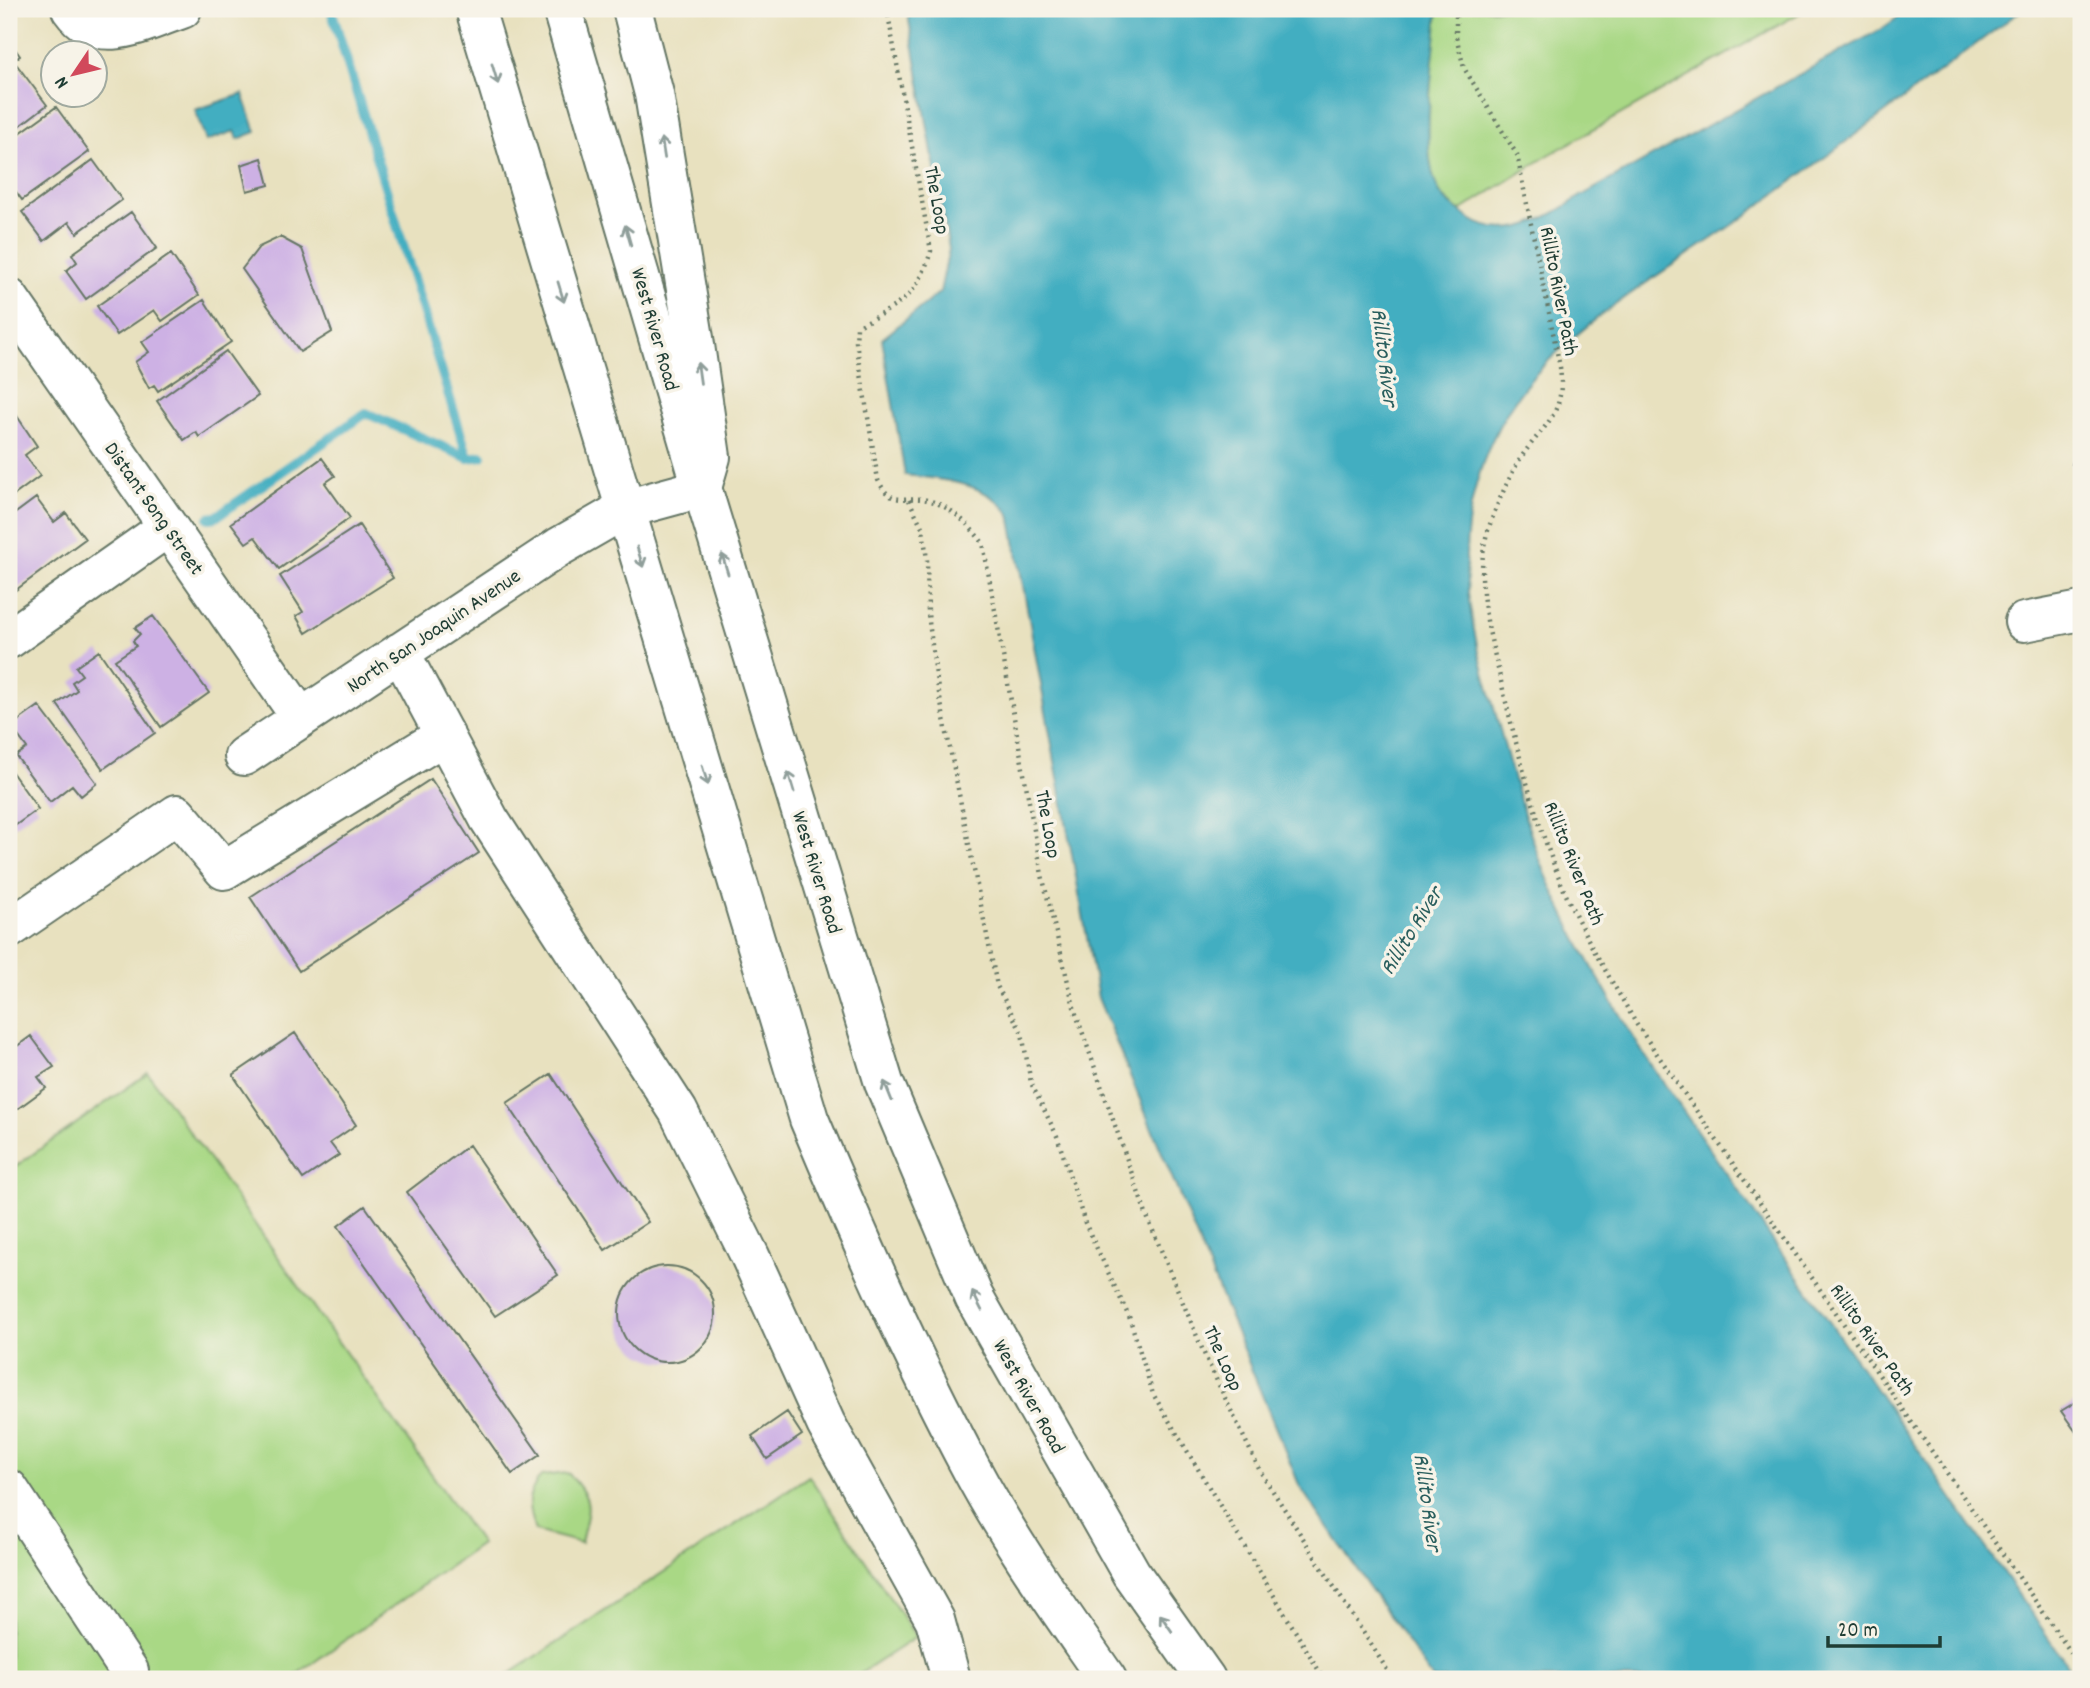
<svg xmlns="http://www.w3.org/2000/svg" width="2090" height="1688" font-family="Dekko,sans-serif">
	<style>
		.green { fill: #a9d885; stroke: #648a5c; stroke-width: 2 }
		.water { fill: #42aec1; stroke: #30767a; stroke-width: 2 }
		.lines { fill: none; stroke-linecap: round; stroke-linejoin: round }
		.stream { stroke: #42aec1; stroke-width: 10 }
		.building { fill: #cdb1e4 }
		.minor-casing { stroke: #657665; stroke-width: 42 }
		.major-casing { stroke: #657665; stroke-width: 42 }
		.path { stroke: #657665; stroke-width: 4.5; stroke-dasharray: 2 5; stroke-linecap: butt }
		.minor { stroke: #fff; stroke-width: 38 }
		.major { stroke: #fff; stroke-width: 38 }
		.oneway { stroke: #8f9e9a }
		.labels { text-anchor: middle; stroke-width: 7; stroke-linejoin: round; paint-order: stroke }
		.street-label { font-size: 21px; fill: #1f3d34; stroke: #f7f3e8 }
		.water-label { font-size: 23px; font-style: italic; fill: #2a5f5e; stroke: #f7f3e8 }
	</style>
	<rect width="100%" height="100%" fill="#f7f3e8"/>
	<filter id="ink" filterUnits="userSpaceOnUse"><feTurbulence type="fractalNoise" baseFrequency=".0143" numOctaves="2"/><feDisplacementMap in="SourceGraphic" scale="14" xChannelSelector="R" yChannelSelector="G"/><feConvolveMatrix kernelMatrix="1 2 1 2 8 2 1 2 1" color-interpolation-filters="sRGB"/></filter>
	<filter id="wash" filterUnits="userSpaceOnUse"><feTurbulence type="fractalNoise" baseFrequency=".00686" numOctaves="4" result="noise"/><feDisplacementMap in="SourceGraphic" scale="28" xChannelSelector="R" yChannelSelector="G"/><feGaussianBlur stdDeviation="1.57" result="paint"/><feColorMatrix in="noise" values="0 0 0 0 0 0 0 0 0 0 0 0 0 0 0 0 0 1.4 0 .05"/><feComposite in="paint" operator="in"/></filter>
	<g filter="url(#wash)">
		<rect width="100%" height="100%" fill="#e8e1bf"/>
		<path class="green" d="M1438 9H1807L1547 156 1460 211C1454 206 1445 200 1439 193 1418 165 1435 47 1438 9Z
			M148 1073 481 1544 290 1679H9V1171Z
			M568 1473C595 1502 589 1505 581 1543L535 1531C527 1507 525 1496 541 1476Z
			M809 1476 916 1637 852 1679H502Z"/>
		<path class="water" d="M907 9H1438C1435 55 1418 149 1438 189 1443 201 1459 211 1469 218 1508 244 1548 218 1581 196L1883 28 1910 9H2023C1930 78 1837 150 1742 218 1666 272 1559 330 1509 409 1481 453 1465 511 1466 563 1467 615 1482 666 1496 715 1512 772 1527 834 1552 888 1578 946 1610 999 1643 1053L2077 1679H1433L1300 1487 1098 998 1010 514C984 481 944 480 905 475L882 339 940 292 949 249Z
			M243 94 256 132 238 139 235 131 206 141 195 110Z"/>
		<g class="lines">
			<path class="stream" d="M331 9 468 458 482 456
				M209 518 216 517 366 413 468 458"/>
		</g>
		<g id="blocks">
			<path class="building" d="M9 40 20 56 9 63Z
				M17 65 47 105 9 134V71Z
				M56 107 89 152 22 200 9 182V141Z
				M262 158 269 185 247 191 241 165Z
				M93 160 122 200 77 233 69 222 44 241 22 212Z
				M131 212 157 248 86 299 66 271 77 262 72 254Z
				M280 237 302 249 332 332 300 352 242 269 259 247Z
				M171 254 199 295 162 321 154 310 117 335 97 306Z
				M204 300 231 342 158 391 154 385 149 388 135 362 149 352 142 342Z
				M226 351 258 396 199 437 196 432 184 440 157 401Z
				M17 416 37 446 25 455 40 476 9 499V422Z
				M2081 440V468L2072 464Z
				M322 458 335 476 325 483 350 518 279 569 255 537 246 543 231 523Z
				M36 498 54 522 66 513 85 539 9 595V518Z
				M359 525 393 578 306 633 296 616 303 612 280 576Z
				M153 616 209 693 161 727 115 660 136 646 133 641 140 634 135 628Z
				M99 651 155 733 103 769 57 704 77 690 72 682 82 675 76 667Z
				M39 706 97 783 81 796 72 785 50 802 16 756 27 748 11 726Z
				M9 768 38 809 9 830Z
				M431 779 479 853 299 971 250 897Z
				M295 1033 356 1125 330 1143 339 1155 303 1179 233 1075Z
				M31 1036 54 1067 38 1077 46 1088 9 1115V1052Z
				M551 1074 648 1222 605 1250 507 1103Z
				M469 1145 558 1275 495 1316 407 1192Z
				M365 1206 540 1455 512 1474 338 1226Z
				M619 1314a48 48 0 1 1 96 0a48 48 0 1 1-96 0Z
				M2081 1399V1439L2061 1411Z
				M787 1412 802 1435 767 1459 752 1436Z"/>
		</g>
	</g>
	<g filter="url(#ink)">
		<use href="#blocks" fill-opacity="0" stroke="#657665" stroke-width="2"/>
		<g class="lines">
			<defs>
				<path id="minor" d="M71 9C99 49 145 21 182 9
					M9 298 301 718
					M2024 622 2081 611
					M9 639 168 527
					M400 652 489 819 678 1111 750 1256 826 1424 935 1620 951 1679
					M244 756 559 547 625 509 702 488 711 457 694 338 654 94 632 9
					M9 929 177 814 224 870 445 735
					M9 1489 129 1671"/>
				<path id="major" d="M475 9 809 1119C859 1238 911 1356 972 1470 1011 1543 1060 1611 1107 1679
					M562 9 702 488 884 1083 974 1297 1131 1573 1206 1679"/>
			</defs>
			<use href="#minor" class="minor-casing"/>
			<use href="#major" class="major-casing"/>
			<path class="path" d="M887 9 931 251C916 301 900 303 857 327L856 342 878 480C893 510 905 493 931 501 953 508 969 525 983 543L1042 875 1075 1011 1146 1214 1206 1358 1260 1471 1393 1679
				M1456 9V36L1464 68 1517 155 1560 367C1566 416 1544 423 1520 459 1507 481 1488 522 1484 547 1477 591 1490 635 1500 677 1517 749 1535 821 1564 890 1584 937 1612 981 1637 1025L2081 1667
				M909 500 923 529 927 560 928 614 937 683 997 986 1022 1033 1031 1083 1057 1136 1085 1223 1130 1319 1153 1394 1324 1679
				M2078 1130 2081 1124"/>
			<use href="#minor" class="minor"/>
			<use href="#major" class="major"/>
		</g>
		<defs><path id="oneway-shaft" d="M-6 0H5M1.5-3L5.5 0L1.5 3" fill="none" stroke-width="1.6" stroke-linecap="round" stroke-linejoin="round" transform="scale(1.75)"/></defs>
		<g class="oneway">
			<use href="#oneway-shaft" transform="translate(495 74) rotate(73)"/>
			<use href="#oneway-shaft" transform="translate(663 148) rotate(-99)"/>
			<use href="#oneway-shaft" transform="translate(628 235) rotate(-106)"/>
			<use href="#oneway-shaft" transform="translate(561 292) rotate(73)"/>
			<use href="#oneway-shaft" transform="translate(699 373) rotate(-98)"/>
			<use href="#oneway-shaft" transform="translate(640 557) rotate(73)"/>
			<use href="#oneway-shaft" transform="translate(725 564) rotate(-107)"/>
			<use href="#oneway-shaft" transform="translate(705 775) rotate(73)"/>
			<use href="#oneway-shaft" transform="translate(791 782) rotate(-107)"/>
			<use href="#oneway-shaft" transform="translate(888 1091) rotate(-112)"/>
			<use href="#oneway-shaft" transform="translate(977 1301) rotate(-117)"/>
			<use href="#oneway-shaft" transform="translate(1166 1623) rotate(-125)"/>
		</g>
	</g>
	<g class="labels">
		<g class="street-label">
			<text transform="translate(938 200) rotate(80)" y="7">The Loop</text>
			<text transform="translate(1560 291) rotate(79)" y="7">Rillito River Path</text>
			<text transform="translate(656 329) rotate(74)" y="7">West River Road</text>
			<text transform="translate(155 508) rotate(55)" y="7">Distant Song Street</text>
			<text transform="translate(433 630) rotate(-34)" y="7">North San Joaquin Avenue</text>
			<text transform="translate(1049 824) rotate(80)" y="7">The Loop</text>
			<text transform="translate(1575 863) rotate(68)" y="7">Rillito River Path</text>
			<text transform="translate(818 872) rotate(73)" y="7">West River Road</text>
			<text transform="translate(1873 1339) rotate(55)" y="7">Rillito River Path</text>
			<text transform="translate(1224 1358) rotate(66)" y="7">The Loop</text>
			<text transform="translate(1030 1396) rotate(61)" y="7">West River Road</text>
		</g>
		<g class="water-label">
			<text transform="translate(1386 357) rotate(83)" y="8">Rillito River</text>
			<text transform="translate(1410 930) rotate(-58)" y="8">Rillito River</text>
			<text transform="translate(1429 1502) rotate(82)" y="8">Rillito River</text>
		</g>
	</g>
	<rect width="2090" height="1688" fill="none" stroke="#f7f3e8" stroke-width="35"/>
	<g transform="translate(74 74) rotate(235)"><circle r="33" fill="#f7f3e8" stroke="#a1aaa0" stroke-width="2"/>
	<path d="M0-5L12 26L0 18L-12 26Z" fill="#d1495b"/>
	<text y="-10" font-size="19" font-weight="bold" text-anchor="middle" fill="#1f3d34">N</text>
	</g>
	<path d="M1828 1636v10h112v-10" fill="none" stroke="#1f3d34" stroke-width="3.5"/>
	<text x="1838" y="1636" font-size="21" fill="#1f3d34" stroke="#f7f3e8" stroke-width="5" paint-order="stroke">20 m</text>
</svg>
